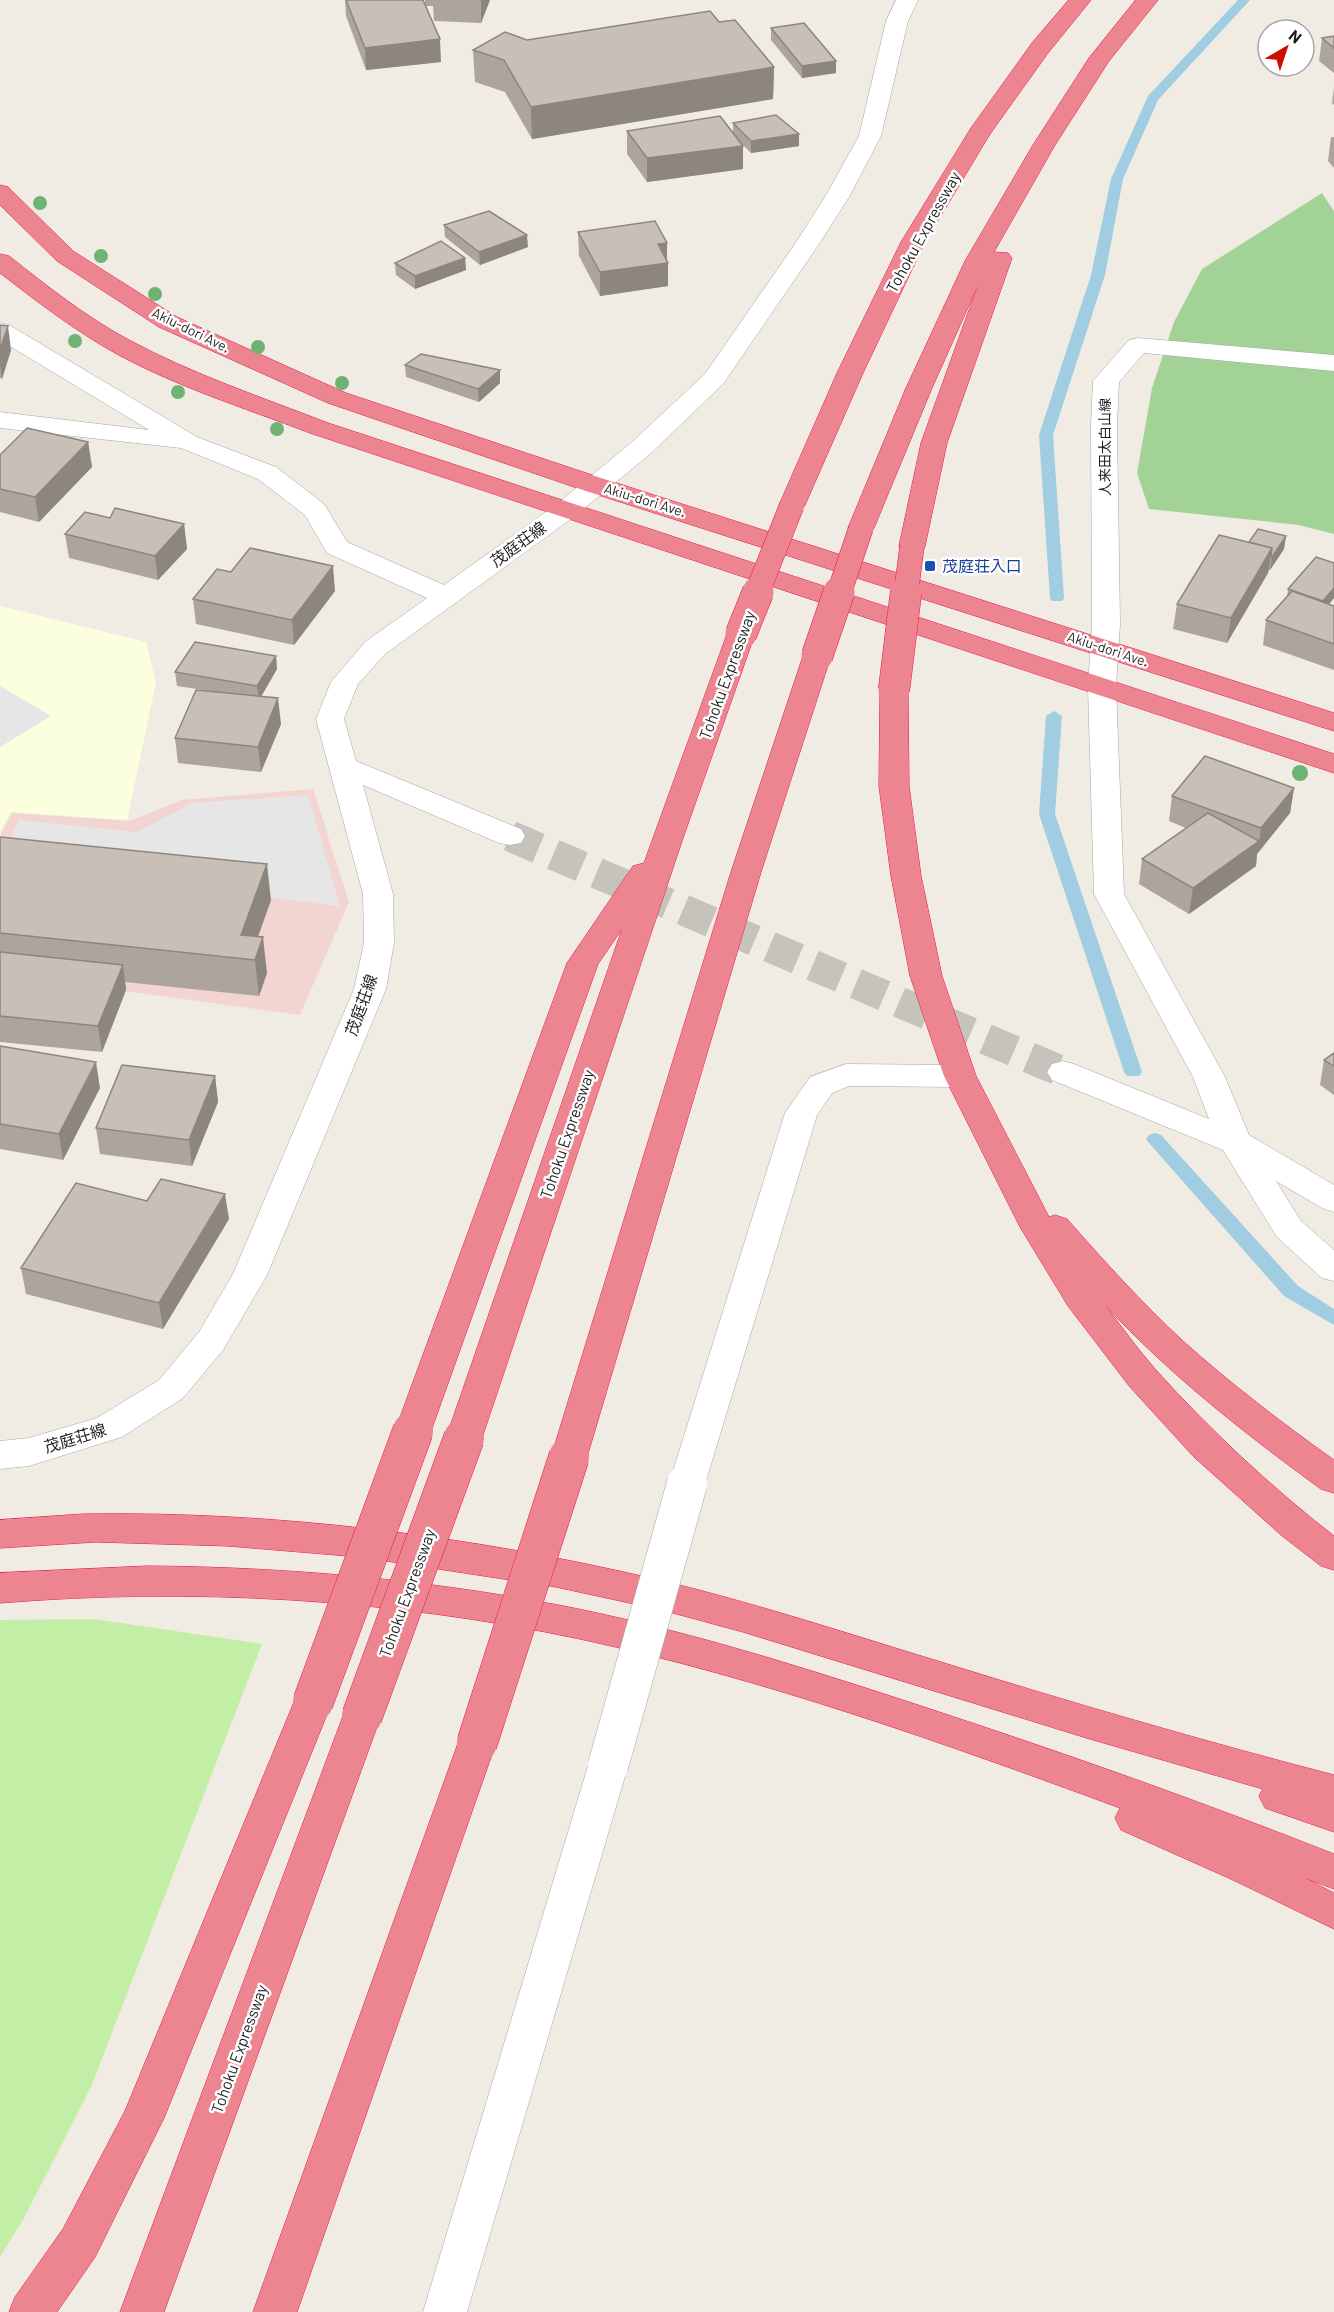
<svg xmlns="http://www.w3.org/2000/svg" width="1334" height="2312" font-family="Barlow,'Noto Sans JP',sans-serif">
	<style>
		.commercial { fill: #f2d5d1 }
		.education { fill: #fcffdd }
		.grass { fill: #c3eea5 }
		.forest { fill: #a2d295 }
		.parking { fill: #e6e6e6 }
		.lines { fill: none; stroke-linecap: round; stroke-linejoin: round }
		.stream { fill: #a0cde1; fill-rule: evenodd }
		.minor-tunnel { stroke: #c6c3bc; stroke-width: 31; stroke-dasharray: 31 16; stroke-linecap: butt }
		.minor-casing { stroke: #a5a5a5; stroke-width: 1 }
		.highway-casing { stroke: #e7174f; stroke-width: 1 }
		.minor { fill: #fff; fill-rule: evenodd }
		.highway { fill: #ed8590; fill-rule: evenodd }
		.minor-bridge-casing { stroke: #a5a5a5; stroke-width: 41; stroke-linecap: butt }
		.highway-bridge-far2-casing { stroke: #e7174f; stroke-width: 25; stroke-linecap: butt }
		.highway-bridge-far1-casing { stroke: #e7174f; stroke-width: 32; stroke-linecap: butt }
		.highway-bridge-casing { stroke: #e7174f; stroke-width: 41; stroke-linecap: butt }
		.minor-bridge { stroke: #fff; stroke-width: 40 }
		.highway-bridge-far2 { stroke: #ed8590; stroke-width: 24 }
		.highway-bridge-far1 { stroke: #ed8590; stroke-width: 31 }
		.highway-bridge { stroke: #ed8590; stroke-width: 40 }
		.tree { fill: #6eb373 }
		.wall { fill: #aca49d }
		.shaded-wall { fill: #8c867f }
		.building { fill: #c8bfb6; stroke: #8c867f; stroke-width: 1.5 }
		.transit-dot { fill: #1a4fb4; stroke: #fff; stroke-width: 2 }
		.labels { text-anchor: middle; stroke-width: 5; stroke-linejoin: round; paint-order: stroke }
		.far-street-label { font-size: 14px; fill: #1e1e1e; stroke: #fff }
		.street-label { font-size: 16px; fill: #1e1e1e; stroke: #fff }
		.transit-label { font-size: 16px; fill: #164399; stroke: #fff; text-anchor: start }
	</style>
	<rect width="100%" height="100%" fill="#f0ece3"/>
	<path class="commercial" d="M313 789 349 902 300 1015 0 974V837L12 813 129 821 182 800Z"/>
	<path class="education" d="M0 606 146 642 156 682 127 820 11 812 0 832Z"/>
	<path class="grass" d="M94 1619 262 1644 91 2087 24 2218 0 2257V1620Z"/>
	<path class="forest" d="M1322 193 1334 211V534L1299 525 1149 509 1137 473 1152 388 1174 322 1202 269Z"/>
	<path class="parking" d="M0 686 51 716 0 747Z
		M308 795 340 906 0 865V860L19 820 137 832 192 803Z"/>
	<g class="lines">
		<path class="stream" d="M1238 0H1250L1158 100 1123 179 1105 275 1053 435 1064 598 1062 601H1052L1050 598 1039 435 1091 275 1111 179 1148 96Z
			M1054 711 1062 716 1055 814 1142 1072 1139 1076H1127L1124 1072 1039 814 1046 716Z
			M1155 1133 1161 1135 1298 1286 1334 1309V1325L1284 1296 1149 1143 1146 1139 1149 1135Z"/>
		<path class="minor-tunnel" d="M510 836 1063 1072"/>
		<defs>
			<path id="minor" d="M896 0H918L908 21 881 136 849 197 819 244 723 384 650 454 575 516 385 654 358 684 344 719 356 761 521 829 525 836 521 843 510 845 499 843 363 785 393 894 394 943 386 989 267 1275 223 1350 183 1398 122 1437 29 1466 0 1469V1441L29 1438 97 1418 159 1380 199 1332 233 1274 354 989 364 943 363 894 316 719 331 682 365 642 427 598 327 553 305 515 258 479 181 448 0 428V412L149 430 0 340V323L9 325 197 437 276 467 324 504 347 542 444 585 557 504 632 442 705 374 795 244 825 197 859 136 886 21Z
				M1138 338 1334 355V371L1144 353 1119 382 1117 425 1120 624 1116 687 1124 894 1225 1077 1249 1135 1334 1185V1212L1322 1208 1276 1181 1301 1221 1334 1250V1281L1322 1278 1277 1237 1223 1150 1052 1080 1047 1072 1052 1064 1063 1061 1074 1064 1209 1119 1193 1077 1094 894 1088 687 1092 624 1091 425 1093 381 1129 340Z
				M846 1064 960 1065 971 1068 976 1076 971 1084 960 1087 849 1086 832 1093 817 1115 705 1484 700 1494 687 1498 674 1494 669 1484 785 1113 810 1077Z
				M608 1750 622 1755 628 1766 467 2312H423L588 1766 594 1755Z"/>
			<path id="highway" d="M1069 0H1091L1048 53 990 134 925 242 863 373 805 505 801 511 792 513 783 511 779 505 837 373 901 242 971 128 1032 43Z
				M1136 0H1158L1109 61 1055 145 994 252 1008 253 1012 258 947 443 925 546 922 552 912 554 902 552 899 546 921 443 978 285 932 388 874 528 870 534 861 536 852 534 848 528 906 388 965 261 1033 145 1089 58Z
				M0 185 8 187 73 251 177 317 346 393 604 479 1334 713V731L586 491 328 403 159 327 57 261 0 205Z
				M0 254 9 256C47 286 86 317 129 340 192 374 261 397 328 423L1334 754V773L310 433C242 407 171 385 108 349 70 327 35 300 0 273Z
				M741 626 751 628 755 634 683 838 482 1438 477 1448 464 1452 451 1448 446 1438 622 929 598 964 431 1431 426 1441 413 1444 400 1441 395 1431 567 963 633 866 644 863 727 634 731 628Z
				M817 648 827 650 831 656 761 872 587 1457 582 1467 569 1471 556 1467 551 1457 731 872 803 656 807 650Z
				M894 681 904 684 908 690 909 786 921 876 942 976 976 1076 1049 1217 1055 1215 1067 1219C1104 1261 1142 1303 1183 1341 1231 1384 1282 1423 1334 1460V1493L1321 1489C1244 1433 1170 1375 1105 1305 1122 1327 1138 1350 1156 1370 1210 1430 1270 1486 1334 1536V1570L1321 1566 1281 1535 1194 1457 1130 1387 1068 1306 1020 1227 944 1076 910 976 891 876 879 786 880 690 884 684Z
				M84 1514C276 1511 472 1536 659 1580 755 1603 849 1634 944 1663 1073 1703 1203 1741 1334 1775V1832L1265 1808 1259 1796 1263 1789 1090 1739 743 1632 662 1610 556 1587 360 1557 228 1546 96 1542 0 1548V1520Z
				M148 1566C283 1567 420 1579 553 1604 680 1628 805 1668 927 1708 1064 1753 1200 1801 1334 1854V1889L1305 1878 1334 1893V1929L1231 1879 1121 1830 1115 1818 1120 1808C944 1743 765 1679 580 1639 391 1599 193 1587 0 1603V1573Z
				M313 1686 327 1691 332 1702 164 2118 95 2257 57 2312H9L15 2297 63 2229 125 2111 294 1702 299 1691Z
				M362 1700 376 1705 381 1716 164 2312H120L343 1716 348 1705Z
				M477 1727 491 1732 496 1743 297 2312H253L458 1743 463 1732Z"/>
		</defs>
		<use href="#minor" class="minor-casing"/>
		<use href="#highway" class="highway-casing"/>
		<use href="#minor" class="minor"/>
		<use href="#highway" class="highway"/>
		<defs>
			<path id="minor-bridge" d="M608 1766 687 1484"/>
			<path id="highway-bridge-far2" d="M757 593 792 505
				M839 593 861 528
				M906 593 912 546"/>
			<path id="highway-bridge-far1" d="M741 634 758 592
				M817 656 839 592
				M894 690 906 592"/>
			<path id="highway-bridge" d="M313 1702 413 1431
				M362 1716 464 1438
				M477 1743 569 1457"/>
		</defs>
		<use href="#minor-bridge" class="minor-bridge-casing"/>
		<use href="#highway-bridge-far2" class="highway-bridge-far2-casing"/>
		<use href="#highway-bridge-far1" class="highway-bridge-far1-casing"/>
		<use href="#highway-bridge" class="highway-bridge-casing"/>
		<use href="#minor-bridge" class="minor-bridge"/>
		<use href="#highway-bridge-far2" class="highway-bridge-far2"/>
		<use href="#highway-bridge-far1" class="highway-bridge-far1"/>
		<use href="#highway-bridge" class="highway-bridge"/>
	</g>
	<g class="tree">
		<circle cx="40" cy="203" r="7"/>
		<circle cx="101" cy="256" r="7"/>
		<circle cx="155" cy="294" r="7"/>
		<circle cx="75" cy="341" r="7"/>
		<circle cx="258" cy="347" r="7"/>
		<circle cx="342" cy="383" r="7"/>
		<circle cx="178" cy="392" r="7"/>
		<circle cx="277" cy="429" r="7"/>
		<circle cx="1300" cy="773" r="8"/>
	</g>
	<path class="wall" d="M345 0H423L441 62 366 70 346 16Z
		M425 0H490L481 23 434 21 433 6H425Z
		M719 22 774 67 773 99 532 139 505 92 475 82 473 50 527 40Z
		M771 28 836 73 802 78 771 40Z
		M1334 36V73L1319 61 1322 38Z
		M1334 87V105L1332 103Z
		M733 123 799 146 751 153 741 143 743 146V169L647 182 627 154V131L733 132Z
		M1331 137H1334V168L1328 161Z
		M444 225 528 247 480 265 445 237Z
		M578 232 667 260 668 286 600 296 579 256Z
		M465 258 466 270 415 289 396 275 395 263Z
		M0 325 11 350 2 379 0 378Z
		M405 365 500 370V383L479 402 406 377Z
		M88 442 92 467 39 522 0 512V455Z
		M110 518 184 524 187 549 158 580 69 558 65 534Z
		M1286 536 1284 549 1270 570H1269L1268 573 1227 643 1173 629 1177 604Z
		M1334 563V598L1329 604 1334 606V670L1263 645 1266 620 1287 597 1288 589Z
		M231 572 335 591 294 645 196 624 193 599Z
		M276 656 277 669 261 697 281 724 261 772 178 763 175 738 217 692 177 686 175 672Z
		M1294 788 1290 813 1257 854 1256 866 1189 914 1139 884 1142 859 1186 828 1169 821 1172 796Z
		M0 837 271 900 258 936 267 973 259 996 125 982 126 990 102 1052 0 1042Z
		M0 1046 100 1088 63 1160 0 1149Z
		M1334 1053V1095L1320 1085 1324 1060Z
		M215 1076 218 1102 192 1166 100 1154 96 1128Z
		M147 1201 229 1219 163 1329 26 1294 21 1268Z"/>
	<path class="shaded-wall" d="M481 0H490L481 23Z
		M440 39 441 62 366 70 365 48Z
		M836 61V73L802 78V66Z
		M774 67 773 99 532 139 531 107Z
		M799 134V146L751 153V141Z
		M743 146V169L647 182V158Z
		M527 235 528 247 480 265 479 252Z
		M667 243V263H668V286L600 296V272L658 244Z
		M465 258 466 270 415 289V276Z
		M8 326 11 350 2 379 0 364V350Z
		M500 370V383L479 402 478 389Z
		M88 442 92 467 39 522 35 497Z
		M184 524 187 549 158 580 155 556Z
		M1286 536 1284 549 1270 570 1272 557Z
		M1272 548 1268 573 1227 643 1231 618Z
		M333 566 335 591 294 645 292 620Z
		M1334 588V598L1321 614 1323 601Z
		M276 656 277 669 259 700 257 686Z
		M278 698 281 724 261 772 258 747Z
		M1294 788 1290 813 1257 854 1256 866 1189 914 1193 888 1259 841 1261 828Z
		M267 864 271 900 250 959 241 935Z
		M263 937 267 973 259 996 255 960Z
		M123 965 126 990 102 1052 98 1026Z
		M96 1062 100 1088 63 1160 59 1134Z
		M215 1076 218 1102 192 1166 189 1140Z
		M225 1194 229 1219 163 1329 159 1303Z"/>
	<path class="building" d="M346 0H423L440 39 365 48Z
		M710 11 719 22 735 20 774 67 531 107 504 60 473 50 505 32 527 40Z
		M804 23 836 61 802 66 771 28Z
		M1334 36V48L1322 38Z
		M776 115 799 134 751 141 733 123Z
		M720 116 743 146 647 158 627 131Z
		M489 211 527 235 479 252 444 225Z
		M655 221 667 243 658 244 668 263 600 272 578 232Z
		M441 241 465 258 415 276 395 263Z
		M0 325 8 326 0 350Z
		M421 354 500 370 478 389 405 365Z
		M27 428 88 442 35 497 0 489V455Z
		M115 508 184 524 155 556 65 534 85 512 110 518Z
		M1258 529 1286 536 1272 557H1271L1272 548 1249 542Z
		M1219 535 1272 548 1231 618 1177 604Z
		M250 548 333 566 292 620 193 599 217 569 231 572Z
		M1316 557 1334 563V588L1323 601 1288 589Z
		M1292 591 1334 606V644L1266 620Z
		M195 642 276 656 257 686 175 672Z
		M196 690 278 698 258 747 175 738Z
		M1205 756 1294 788 1261 828 1172 796Z
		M1208 813 1259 841 1193 888 1142 859Z
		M0 837 267 864 241 935 263 937 255 960 0 933Z
		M0 952 123 965 98 1026 0 1016Z
		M0 1046 96 1062 59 1134 0 1124Z
		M1334 1053V1066L1324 1060Z
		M122 1065 215 1076 189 1140 96 1128Z
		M161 1179 225 1194 159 1303 21 1268 76 1183 147 1201Z"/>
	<rect class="transit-dot" x="924" y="560" width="12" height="12" rx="3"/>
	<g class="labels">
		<g class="far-street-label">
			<text transform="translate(191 330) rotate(26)" y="5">Akiu-dori Ave.</text>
			<text transform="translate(1105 447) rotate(-90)" y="5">人来田太白山線</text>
			<text transform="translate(645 500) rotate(17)" y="5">Akiu-dori Ave.</text>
			<text transform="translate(1108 649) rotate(18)" y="5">Akiu-dori Ave.</text>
		</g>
		<g class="street-label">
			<text transform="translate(923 232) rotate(-61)" y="6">Tohoku Expressway</text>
			<text transform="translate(518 544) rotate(-36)" y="6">茂庭荘線</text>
			<text transform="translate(727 675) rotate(-70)" y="6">Tohoku Expressway</text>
			<text transform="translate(361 1005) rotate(-70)" y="6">茂庭荘線</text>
			<text transform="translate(567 1134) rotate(-71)" y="6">Tohoku Expressway</text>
			<text transform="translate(75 1438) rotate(-17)" y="6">茂庭荘線</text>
			<text transform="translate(407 1593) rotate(-70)" y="6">Tohoku Expressway</text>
			<text transform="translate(239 2049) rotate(-70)" y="6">Tohoku Expressway</text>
		</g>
		<g class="transit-label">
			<text x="942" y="572">茂庭荘入口</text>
		</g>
	</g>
	<g transform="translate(1286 48) rotate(39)"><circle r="28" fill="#ffffff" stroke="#a5a5a5" stroke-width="1.5"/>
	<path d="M0-4.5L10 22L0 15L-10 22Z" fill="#cc0f00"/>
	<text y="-9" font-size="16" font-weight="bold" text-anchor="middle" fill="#1e1e1e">N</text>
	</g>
</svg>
